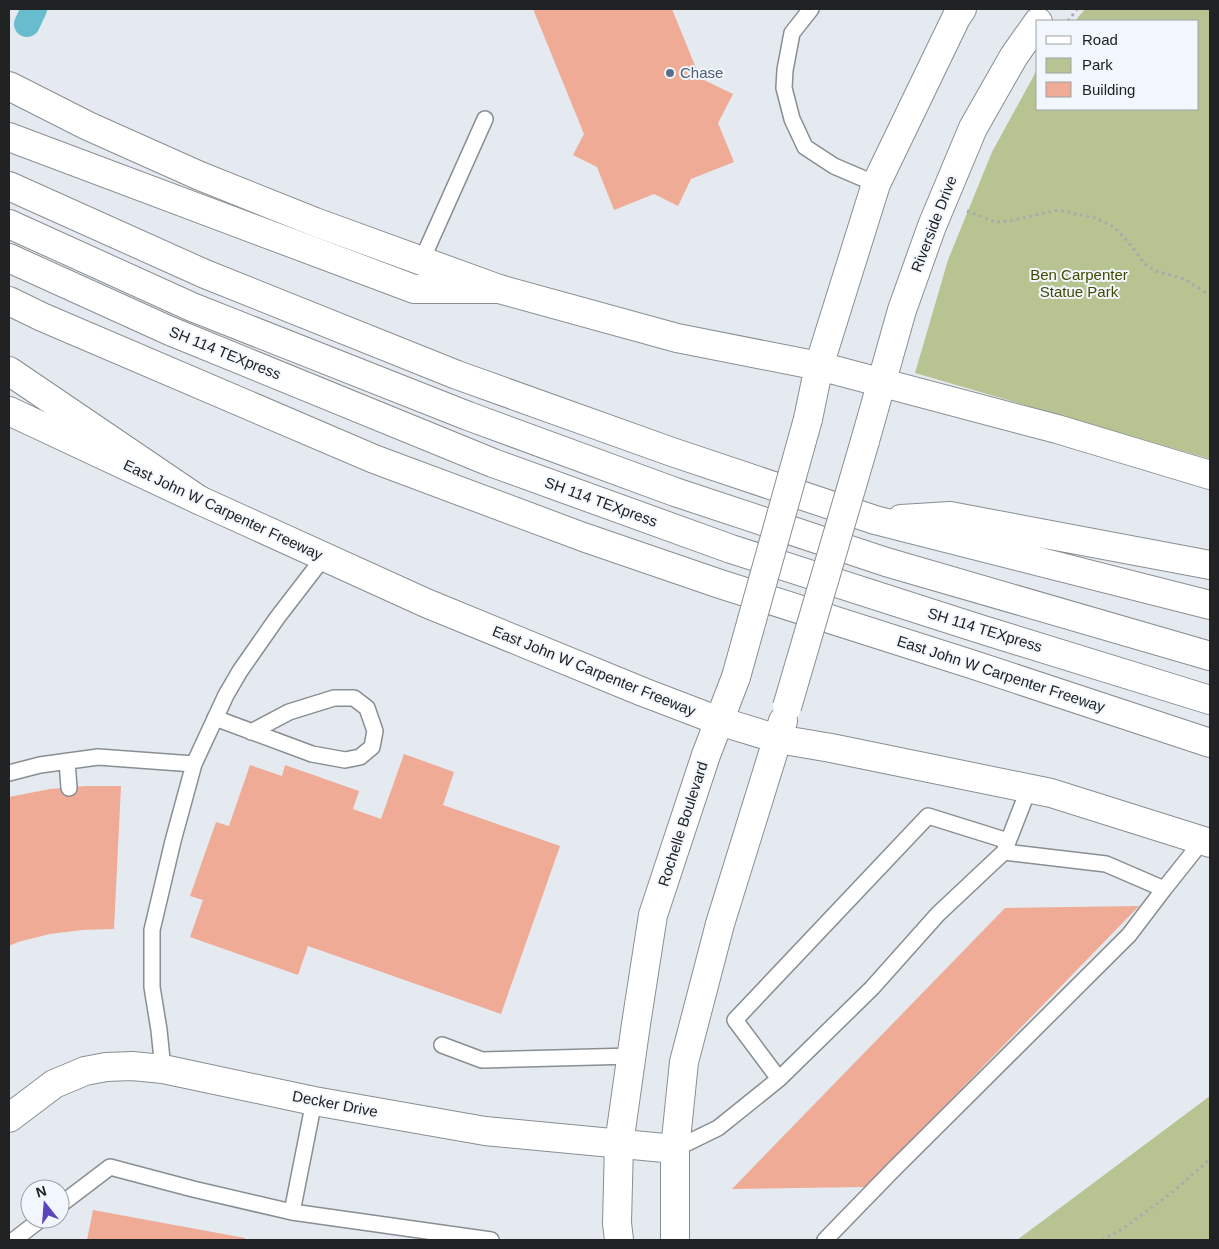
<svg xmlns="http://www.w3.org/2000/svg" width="1219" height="1249" font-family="Arial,sans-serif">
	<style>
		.green { fill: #b7c491 }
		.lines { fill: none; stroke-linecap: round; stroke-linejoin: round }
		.canal { stroke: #67bdce; stroke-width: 26 }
		.building { fill: #efab96 }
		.service-casing { stroke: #888e92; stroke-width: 18 }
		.tertiary-casing { stroke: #888e92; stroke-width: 30 }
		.secondary-casing { stroke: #888e92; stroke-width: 30 }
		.motorway-casing { stroke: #888e92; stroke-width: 30 }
		.path { stroke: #a6aaae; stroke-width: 3; stroke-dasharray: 2.5 4; stroke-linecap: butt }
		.service { stroke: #fff; stroke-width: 15 }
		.tertiary { stroke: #fff; stroke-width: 28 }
		.secondary { stroke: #fff; stroke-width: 28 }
		.motorway { stroke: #fff; stroke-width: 28 }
		.secondary-bridge-casing { stroke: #888e92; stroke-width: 30; stroke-linecap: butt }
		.secondary-bridge { stroke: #fff; stroke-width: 28 }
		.service-dot { fill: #5c6f8a; stroke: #f1f7fc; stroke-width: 2 }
		.labels { text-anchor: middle; stroke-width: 4; stroke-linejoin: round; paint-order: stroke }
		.service-label { font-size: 15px; fill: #4e5e75; stroke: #f1f7fc; text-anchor: start }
		.street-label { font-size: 15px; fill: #202224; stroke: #f1f7fc }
		.park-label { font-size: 15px; fill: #404b00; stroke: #f1f7fc }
	</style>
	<rect width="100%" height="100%" fill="#e4eaef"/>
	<path class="green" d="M1085 9H1210V459L915 373 948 260 992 152 1038 68V109H1198V21H1075Z
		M1210 1096V1240H1017Z"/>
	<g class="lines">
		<path class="canal" d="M27 24 34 9"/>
	</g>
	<path class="building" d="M533 9H672L700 78 733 94 718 123 734 162 691 179 678 206 654 194 614 210 597 167 573 155 584 134Z
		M404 754 454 772 443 805 560 846 501 1014 308 946 298 975 190 937 203 900 190 896 216 822 229 826 250 765 282 776 285 765 359 791 353 809 381 819Z
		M86 786H121L114 929 82 930 50 934 18 942 9 946V797L50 789Z
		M1139 906 866 1187 732 1189 1005 908Z
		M93 1210 245 1238V1240H87Z"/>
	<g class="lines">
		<defs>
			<path id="service" d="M811 9 792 33 785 70 784 88 792 119 805 147 834 166 876 184
				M421 262 485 119
				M215 718 312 754 345 760 360 757 372 747 375 731 367 708 354 698H334L289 712 251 732
				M67 761 69 788
				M9 773 40 765 98 757 194 764
				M1164 889 1203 840
				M442 1045 482 1060 632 1056
				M163 1069 159 1030 152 987V930L173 841 194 764 226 695 240 671 277 618 324 557
				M779 1079 735 1020 928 816 1008 841
				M675 1149 718 1128 779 1079 872 988 938 914 1004 852 1029 788
				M60 1205 110 1167 193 1189 292 1212 314 1101
				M292 1212 491 1240
				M14 1240 41 1219
				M825 1240 893 1170 1129 935 1164 889 1106 864 1004 852"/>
			<path id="tertiary" d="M9 1118 54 1084 85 1071 106 1067 132 1066 163 1069 314 1101 485 1131 675 1149"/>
			<path id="secondary" d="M9 86 88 126 200 176 315 222 499 289 677 338 819 366 1057 429 1210 475
				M9 411 199 500 426 603 643 692 719 721 778 739 831 748 1051 793 1210 843
				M808 419 819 366 876 184 956 18 962 9
				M865 441 902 310 932 226 973 128 1014 56 1038 22
				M619 1240 617 1223 619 1144 636 1024 653 915 706 755 736 677
				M675 1240V1149L684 1062 720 924 783 721"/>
			<path id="motorway" d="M9 137 414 289H499
				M9 186 205 274 457 375 672 452 875 520 1210 605
				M9 224 192 307 468 416 675 492 886 562 1210 656
				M9 258 170 331 493 463 731 549 980 629 1210 700
				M9 301 42 317 374 459 583 537 720 584 971 664 1210 743
				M9 371 199 500
				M901 519 950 516 1210 565"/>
		</defs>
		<use href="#service" class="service-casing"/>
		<use href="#tertiary" class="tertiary-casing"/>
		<use href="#secondary" class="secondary-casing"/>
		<use href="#motorway" class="motorway-casing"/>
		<path class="path" d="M1068 21 1077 9
			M967 211 995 222 1009 221 1058 210 1095 218 1114 227 1128 242 1145 264 1156 271 1184 279 1210 295
			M1102 1240 1124 1228 1174 1191 1210 1159"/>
		<use href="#service" class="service"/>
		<use href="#tertiary" class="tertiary"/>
		<use href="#secondary" class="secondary"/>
		<use href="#motorway" class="motorway"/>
		<defs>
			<path id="secondary-bridge" d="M736 677 808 419
				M787 707 865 441"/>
		</defs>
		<use href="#secondary-bridge" class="secondary-bridge-casing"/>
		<use href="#secondary-bridge" class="secondary-bridge"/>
	</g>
	<circle class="service-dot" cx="670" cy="73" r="5"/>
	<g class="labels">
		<g class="service-label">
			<text x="680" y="78">Chase</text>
		</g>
		<g class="street-label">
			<text transform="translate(934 224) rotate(-69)" y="5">Riverside Drive</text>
			<text transform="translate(225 353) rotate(22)" y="5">SH 114 TEXpress</text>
			<text transform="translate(601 502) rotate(20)" y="5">SH 114 TEXpress</text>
			<text transform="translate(223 510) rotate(25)" y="5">East John W Carpenter Freeway</text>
			<text transform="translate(985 630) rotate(17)" y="5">SH 114 TEXpress</text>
			<text transform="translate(594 671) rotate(22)" y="5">East John W Carpenter Freeway</text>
			<text transform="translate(1001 674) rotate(18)" y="5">East John W Carpenter Freeway</text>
			<text transform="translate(683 824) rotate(-72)" y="5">Rochelle Boulevard</text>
			<text transform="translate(335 1104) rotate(11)" y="5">Decker Drive</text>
		</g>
		<g class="park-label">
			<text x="1079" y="280">Ben Carpenter<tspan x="1079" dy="17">Statue Park</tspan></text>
		</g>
	</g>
	<rect width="1219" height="1249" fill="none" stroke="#202224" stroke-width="20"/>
	<rect x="1036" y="20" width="162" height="90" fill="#f1f7fc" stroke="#9da2a6"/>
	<rect x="1046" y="36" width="25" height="8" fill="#ffffff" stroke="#9da2a6"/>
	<text x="1082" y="45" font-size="15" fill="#202224">Road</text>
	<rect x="1046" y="58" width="25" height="15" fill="#b7c491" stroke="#9da2a6"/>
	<text x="1082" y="70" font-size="15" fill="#202224">Park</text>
	<rect x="1046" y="82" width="25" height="15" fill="#efab96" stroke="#9da2a6"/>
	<text x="1082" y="95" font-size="15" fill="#202224">Building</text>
	<g transform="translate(45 1204) rotate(343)"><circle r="24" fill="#f1f7fc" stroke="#9da2a6"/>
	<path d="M0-4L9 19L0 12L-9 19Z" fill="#5a45bd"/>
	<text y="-8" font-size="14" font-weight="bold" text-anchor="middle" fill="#202224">N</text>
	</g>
</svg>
